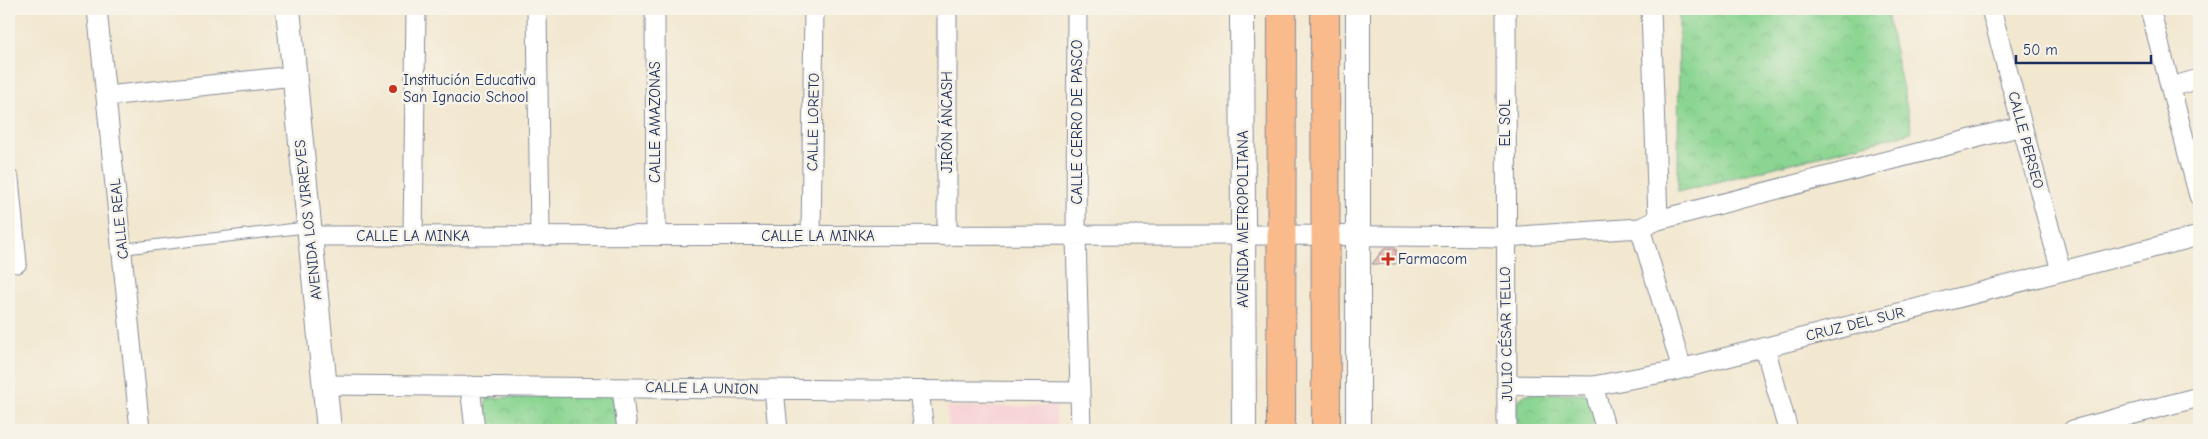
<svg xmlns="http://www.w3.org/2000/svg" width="2208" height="439" font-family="'Comic Neue',sans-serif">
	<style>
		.built { fill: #f7cfd4 }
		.park { fill: url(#park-crowns); stroke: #538278 }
		.building { fill: url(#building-back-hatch) }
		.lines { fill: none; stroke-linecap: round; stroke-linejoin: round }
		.service-casing { stroke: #868b96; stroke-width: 12 }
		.minor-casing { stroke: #868b96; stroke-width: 21 }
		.tertiary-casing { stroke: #868b96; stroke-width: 26 }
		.primary-casing { stroke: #868b96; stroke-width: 30 }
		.service { stroke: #fff; stroke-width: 10 }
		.minor { stroke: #fff; stroke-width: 19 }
		.tertiary { stroke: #fff; stroke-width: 24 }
		.primary { stroke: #fabb8c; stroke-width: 28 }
		.poi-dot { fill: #c8321e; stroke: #f7f3e8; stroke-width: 2 }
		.labels { text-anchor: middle; stroke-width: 5; stroke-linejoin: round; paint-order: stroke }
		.poi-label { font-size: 15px; fill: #1b2f5e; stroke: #f7f3e8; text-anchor: start }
		.street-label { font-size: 15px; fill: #1b2f5e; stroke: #f7f3e8 }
	</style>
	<defs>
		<pattern id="park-crowns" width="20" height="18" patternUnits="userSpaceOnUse" patternTransform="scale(1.25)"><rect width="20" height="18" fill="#8bd592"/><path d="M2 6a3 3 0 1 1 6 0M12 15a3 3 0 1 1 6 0" fill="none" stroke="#77b780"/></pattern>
		<pattern id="building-back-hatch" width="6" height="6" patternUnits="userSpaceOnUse" patternTransform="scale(1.25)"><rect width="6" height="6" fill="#e99c96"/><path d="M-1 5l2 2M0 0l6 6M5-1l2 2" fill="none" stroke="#bc807e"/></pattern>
	</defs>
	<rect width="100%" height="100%" fill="#f7f3e8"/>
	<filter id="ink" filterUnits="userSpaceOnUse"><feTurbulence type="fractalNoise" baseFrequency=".02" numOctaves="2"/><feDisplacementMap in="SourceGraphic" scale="10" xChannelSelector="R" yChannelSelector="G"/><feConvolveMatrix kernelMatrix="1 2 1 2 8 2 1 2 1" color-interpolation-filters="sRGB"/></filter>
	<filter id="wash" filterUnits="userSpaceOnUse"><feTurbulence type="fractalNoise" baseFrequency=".0096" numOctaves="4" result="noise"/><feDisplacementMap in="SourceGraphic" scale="20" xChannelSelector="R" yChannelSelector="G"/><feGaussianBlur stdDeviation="1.12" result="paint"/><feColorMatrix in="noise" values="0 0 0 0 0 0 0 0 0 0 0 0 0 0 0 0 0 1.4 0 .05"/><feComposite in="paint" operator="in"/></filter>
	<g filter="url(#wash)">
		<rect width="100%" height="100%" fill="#f2e7cf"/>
		<path class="built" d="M1057 406 1056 430H949L947 407Z"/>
		<path class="park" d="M1679 9H1886L1912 132 1678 192Z
			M1583 393 1596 403 1604 430H1517V401L1526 394Z
			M607 394 616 399 619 430H487L485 406 487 398Z"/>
		<g id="blocks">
			<path class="building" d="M1385 248 1396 249V264H1372Z"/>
		</g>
	</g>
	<g filter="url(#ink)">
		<use href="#blocks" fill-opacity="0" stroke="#868b96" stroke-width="1"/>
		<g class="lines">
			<defs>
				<path id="service" d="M122 249 309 227"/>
				<path id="minor" d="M97 9 140 430
					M537 9 540 236
					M655 9 656 236
					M947 9V236
					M1077 9 1076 236 1081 430
					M1506 9 1507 430
					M1651 9 1658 220
					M1991 9 2061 271
					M2150 9 2199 196
					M2171 87 2199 79
					M107 96 294 76
					M9 179 17 263
					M1640 228 1682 369
					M309 236 1281 235 1505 237 1640 228 1658 220 2022 126
					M413 236 416 9
					M811 236 814 9
					M1765 348 1788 430
					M324 385 1080 392
					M1507 385 1593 386 1673 371 2199 236
					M470 386 475 430
					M1593 386 1606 430
					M622 388 627 430
					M774 389 778 430
					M919 391 924 430
					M2073 430 2199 397"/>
				<path id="tertiary" d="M288 9 329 430
					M1242 9 1244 430
					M1358 9V430"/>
				<path id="primary" d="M1325 9 1326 430
					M1281 430 1282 9"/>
			</defs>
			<use href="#service" class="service-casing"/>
			<use href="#minor" class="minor-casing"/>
			<use href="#tertiary" class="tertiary-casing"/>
			<use href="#primary" class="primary-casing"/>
			<use href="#service" class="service"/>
			<use href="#minor" class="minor"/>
			<use href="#tertiary" class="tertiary"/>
			<use href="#primary" class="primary"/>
		</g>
	</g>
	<g class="poi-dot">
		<circle cx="393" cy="89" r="5"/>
		<path d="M1385.5 251.5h5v5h5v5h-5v5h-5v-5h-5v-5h5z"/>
	</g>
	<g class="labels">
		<g class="poi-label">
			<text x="403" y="85">Institución Educativa<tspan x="403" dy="17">San Ignacio School</tspan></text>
			<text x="1398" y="264">Farmacom</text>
		</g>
		<g class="street-label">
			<text transform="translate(655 122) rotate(-90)" y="5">CALLE AMAZONAS</text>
			<text transform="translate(813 122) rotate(-89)" y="5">CALLE LORETO</text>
			<text transform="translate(947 122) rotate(-90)" y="5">JIRÓN ÁNCASH</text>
			<text transform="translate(1077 122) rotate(-90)" y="5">CALLE CERRO DE PASCO</text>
			<text transform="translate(1505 123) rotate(-90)" y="5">EL SOL</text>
			<text transform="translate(2026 140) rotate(75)" y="5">CALLE PERSEO</text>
			<text transform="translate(119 219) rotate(-96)" y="5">CALLE REAL</text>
			<text transform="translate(1243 219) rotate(-90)" y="5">AVENIDA METROPOLITANA</text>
			<text transform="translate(308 220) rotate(-96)" y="5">AVENIDA LOS VIRREYES</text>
			<text x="413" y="241">CALLE LA MINKA</text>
			<text x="818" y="241">CALLE LA MINKA</text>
			<text transform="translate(1855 324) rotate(-14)" y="5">CRUZ DEL SUR</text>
			<text transform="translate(1506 334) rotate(-91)" y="5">JULIO CÉSAR TELLO</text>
			<text transform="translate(702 388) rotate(1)" y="5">CALLE LA UNION</text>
		</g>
	</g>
	<rect width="2208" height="439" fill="none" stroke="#f7f3e8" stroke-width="30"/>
	<path d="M2016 55v8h135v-8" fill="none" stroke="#1b2f5e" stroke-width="2.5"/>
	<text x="2023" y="55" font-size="15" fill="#1b2f5e" stroke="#f7f3e8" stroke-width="4" paint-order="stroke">50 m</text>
</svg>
